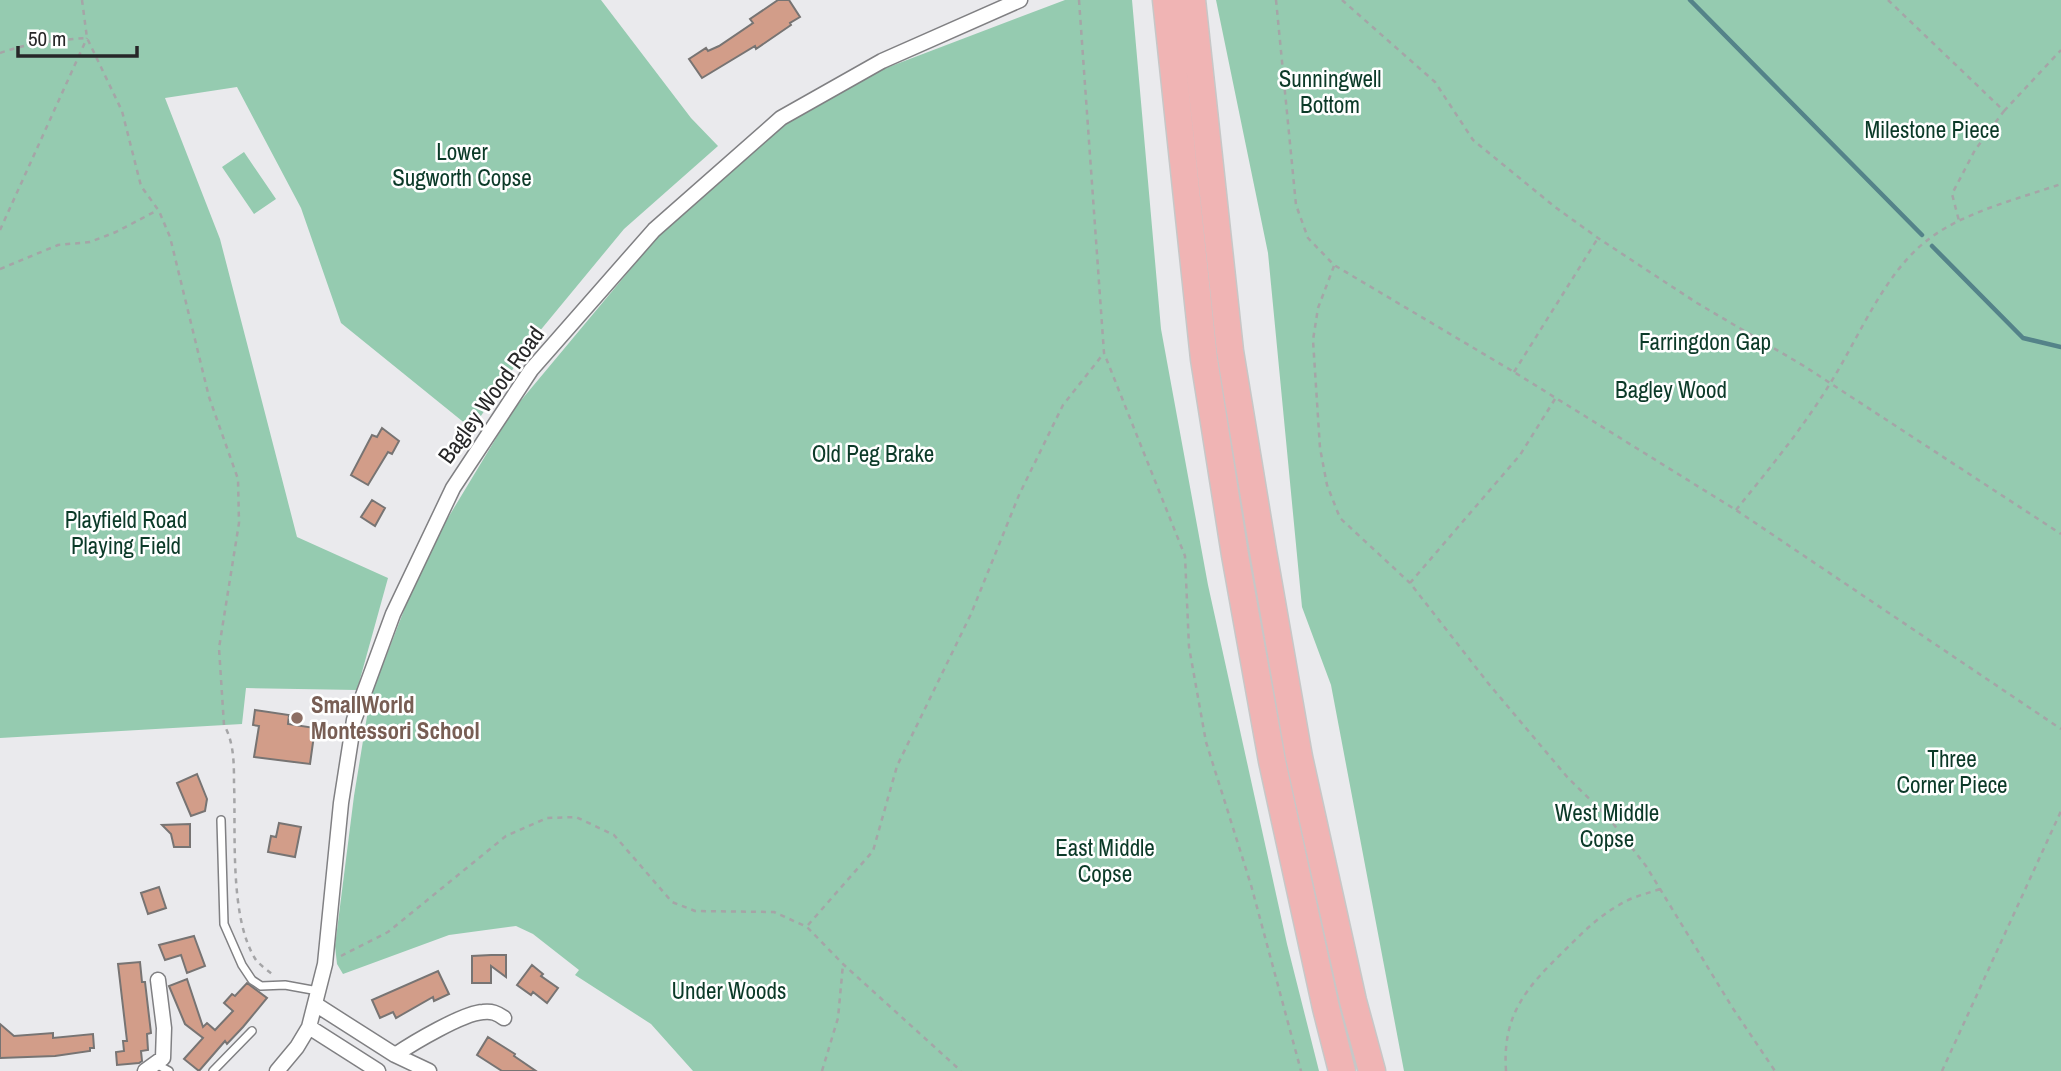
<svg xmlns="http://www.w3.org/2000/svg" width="2061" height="1071" font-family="'Archivo Narrow',sans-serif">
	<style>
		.green { fill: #95cbb0 }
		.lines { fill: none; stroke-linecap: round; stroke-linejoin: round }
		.stream { stroke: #548389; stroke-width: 4.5 }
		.building { fill: #d29d89; stroke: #777473; stroke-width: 2 }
		.lane-casing { stroke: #808083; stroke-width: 10 }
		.street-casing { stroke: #808083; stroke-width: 17 }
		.highway-casing { stroke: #c7c7c7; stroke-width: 29 }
		.path { stroke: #a5a5a7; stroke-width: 2.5; stroke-dasharray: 5 5; stroke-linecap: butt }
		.lane { stroke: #fff; stroke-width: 7 }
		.street { stroke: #fff; stroke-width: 14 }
		.highway { stroke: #f0b4b4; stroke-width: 26 }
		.education-dot { fill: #8d6e63; stroke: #fff; stroke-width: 2.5 }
		.labels { text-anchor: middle; stroke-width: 5; stroke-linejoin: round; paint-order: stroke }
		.park-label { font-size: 23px; fill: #0b3a28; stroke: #fff }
		.street-label { font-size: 23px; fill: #272728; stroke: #fff }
		.education-label { font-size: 23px; font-weight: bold; fill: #785e54; stroke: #fff; text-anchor: start }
	</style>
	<rect width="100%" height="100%" fill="#eaeaed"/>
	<path class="green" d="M0 0H601L691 118 718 146 624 229 534 338 472 429 341 323 301 208 237 87 165 98 220 239 297 537 388 578 357 690 246 688 242 724 0 738Z
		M1065 0H1132L1161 329 1208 585 1287 944 1319 1071H693L651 1024 575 975 579 970 533 934 516 926 449 935 343 974 337 964 335 946 354 796 370 698 425 556 513 410 659 235 786 122 886 68Z
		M1216 0H2061V1071H1404L1331 685 1302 607 1268 253Z
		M244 152 276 199 254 214 222 167Z"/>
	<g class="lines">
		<path class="stream" d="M1690 0 1922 235
			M1932 246 2023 338 2061 347"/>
	</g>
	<path class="building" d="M778 0H789L800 17 790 23 791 25 756 49 755 46 702 78 689 59 706 48 708 51 719 46 753 23 750 19Z
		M382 428 399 441 392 454 388 452 368 485 351 475 372 435 377 437Z
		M372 500 385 508 375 526 361 517Z
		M255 710 289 715 288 724 315 728 310 764 254 757 259 726 253 725Z
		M197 774 207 799 205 811 191 816 177 783Z
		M279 823 301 827 295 857 268 852 271 836 276 837Z
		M190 824V847H174L171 834 162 825Z
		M159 887 166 908 148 914 141 893Z
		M194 936 205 966 187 973 181 955 165 960 159 945Z
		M491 955H506V977L491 966V983H472V956Z
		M140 962 142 982H145L151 1033 147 1034 148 1050 141 1051 142 1061 139 1063 117 1065 116 1052 124 1051 123 1041H127L118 964Z
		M532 965 543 974 541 976 558 988 547 1003 533 992 531 995 517 985Z
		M438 971 449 994 434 1001 433 997 396 1018 393 1012 380 1018 372 1000Z
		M187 979 203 1027 207 1023 215 1030 233 1011 224 1003 232 994 235 996 247 983 267 998 243 1027 227 1044 225 1041 199 1071 184 1059 203 1038 185 1024 169 986Z
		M0 1024 14 1036 53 1033V1038L93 1034 94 1048H90V1051L55 1056 0 1058Z
		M488 1037 515 1054 514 1056 536 1071H502L477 1055Z"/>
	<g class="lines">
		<defs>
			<path id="lane" d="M221 820 224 924 242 965 252 980 261 986 285 985 318 991
				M156 1064 169 1071
				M213 1071 252 1031"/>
			<path id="street" d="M315 1004 395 1055 429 1071
				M309 1027 378 1071
				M395 1055C413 1043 463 1013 483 1012 492 1011 497 1013 504 1018
				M145 1071 163 1058 164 1028 158 980
				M277 1071 297 1047 309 1027 325 964 341 803 354 720 393 614 453 488 531 370 654 230 781 118 882 61 1020 0"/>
			<path id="highway" d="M1166 0 1204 359 1235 555 1272 761 1326 1008 1342 1071
				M1192 0 1230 351 1263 551 1299 757 1353 1001 1372 1071"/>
		</defs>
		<use href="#lane" class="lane-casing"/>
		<use href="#street" class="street-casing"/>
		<use href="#highway" class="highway-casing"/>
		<path class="path" d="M82 0 87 38 122 111 141 186 159 211 170 237 209 397 238 479 239 523 219 648 224 725C234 742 234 764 234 783 236 832 229 919 256 960 260 965 267 970 272 974
			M1079 0 1104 353 1185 556 1189 647 1206 742 1251 885 1301 1071
			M1276 0 1296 205 1308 238 1334 265 1514 372 1736 510 2061 729
			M1342 0 1435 82 1473 140 1555 207 1598 238 1697 303 1804 366 2061 534
			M1888 0 2004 111 1975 150 1952 194 1959 221
			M0 53C28 43 57 40 87 38
			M2004 111 2061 50
			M0 230 87 38
			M1334 266 1318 308 1313 340 1320 448 1327 485 1340 518 1410 583
			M0 269 58 245 90 242 116 232 156 211
			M1514 372 1598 238
			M1555 399 1520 455 1410 583 1488 683 1568 778 1608 817 1646 866 1732 1007 1775 1071
			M1736 510C1769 469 1803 428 1831 382 1859 337 1883 276 1925 242 1960 213 2018 199 2061 184
			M808 925 873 851 897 766 971 614 1019 495 1063 405 1104 353
			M341 956 388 932 506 836 547 818 576 817 614 835 672 902 695 911 774 912 807 927 843 964 961 1071
			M822 1071 838 1018 843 964
			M1506 1071C1502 1014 1527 987 1565 950 1582 933 1598 917 1619 905 1631 897 1646 894 1660 889
			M1942 1071 2061 811"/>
		<use href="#lane" class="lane"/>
		<use href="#street" class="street"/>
		<use href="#highway" class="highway"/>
	</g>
	<circle class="education-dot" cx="297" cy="718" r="7"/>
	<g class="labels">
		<g class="park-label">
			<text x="1330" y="87">Sunningwell<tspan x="1330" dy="26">Bottom</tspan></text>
			<text x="1932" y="138">Milestone Piece</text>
			<text x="462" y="160">Lower<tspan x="462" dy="26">Sugworth Copse</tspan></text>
			<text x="1705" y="350">Farringdon Gap</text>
			<text x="1671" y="398">Bagley Wood</text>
			<text x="873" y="462">Old Peg Brake</text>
			<text x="126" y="528">Playfield Road<tspan x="126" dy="26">Playing Field</tspan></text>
			<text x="1952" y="767">Three<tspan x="1952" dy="26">Corner Piece</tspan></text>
			<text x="1607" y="821">West Middle<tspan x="1607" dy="26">Copse</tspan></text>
			<text x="1105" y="856">East Middle<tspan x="1105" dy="26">Copse</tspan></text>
			<text x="729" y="999">Under Woods</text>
		</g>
		<g class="street-label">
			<text transform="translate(491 395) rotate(-54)" y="8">Bagley Wood Road</text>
		</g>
		<g class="education-label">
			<text x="311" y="713">SmallWorld<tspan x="311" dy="26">Montessori School</tspan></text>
		</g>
	</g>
	<path d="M18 46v10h119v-10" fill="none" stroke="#272728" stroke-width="3.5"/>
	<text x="28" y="46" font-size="21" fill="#272728" stroke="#ffffff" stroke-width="5" paint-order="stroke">50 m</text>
</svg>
